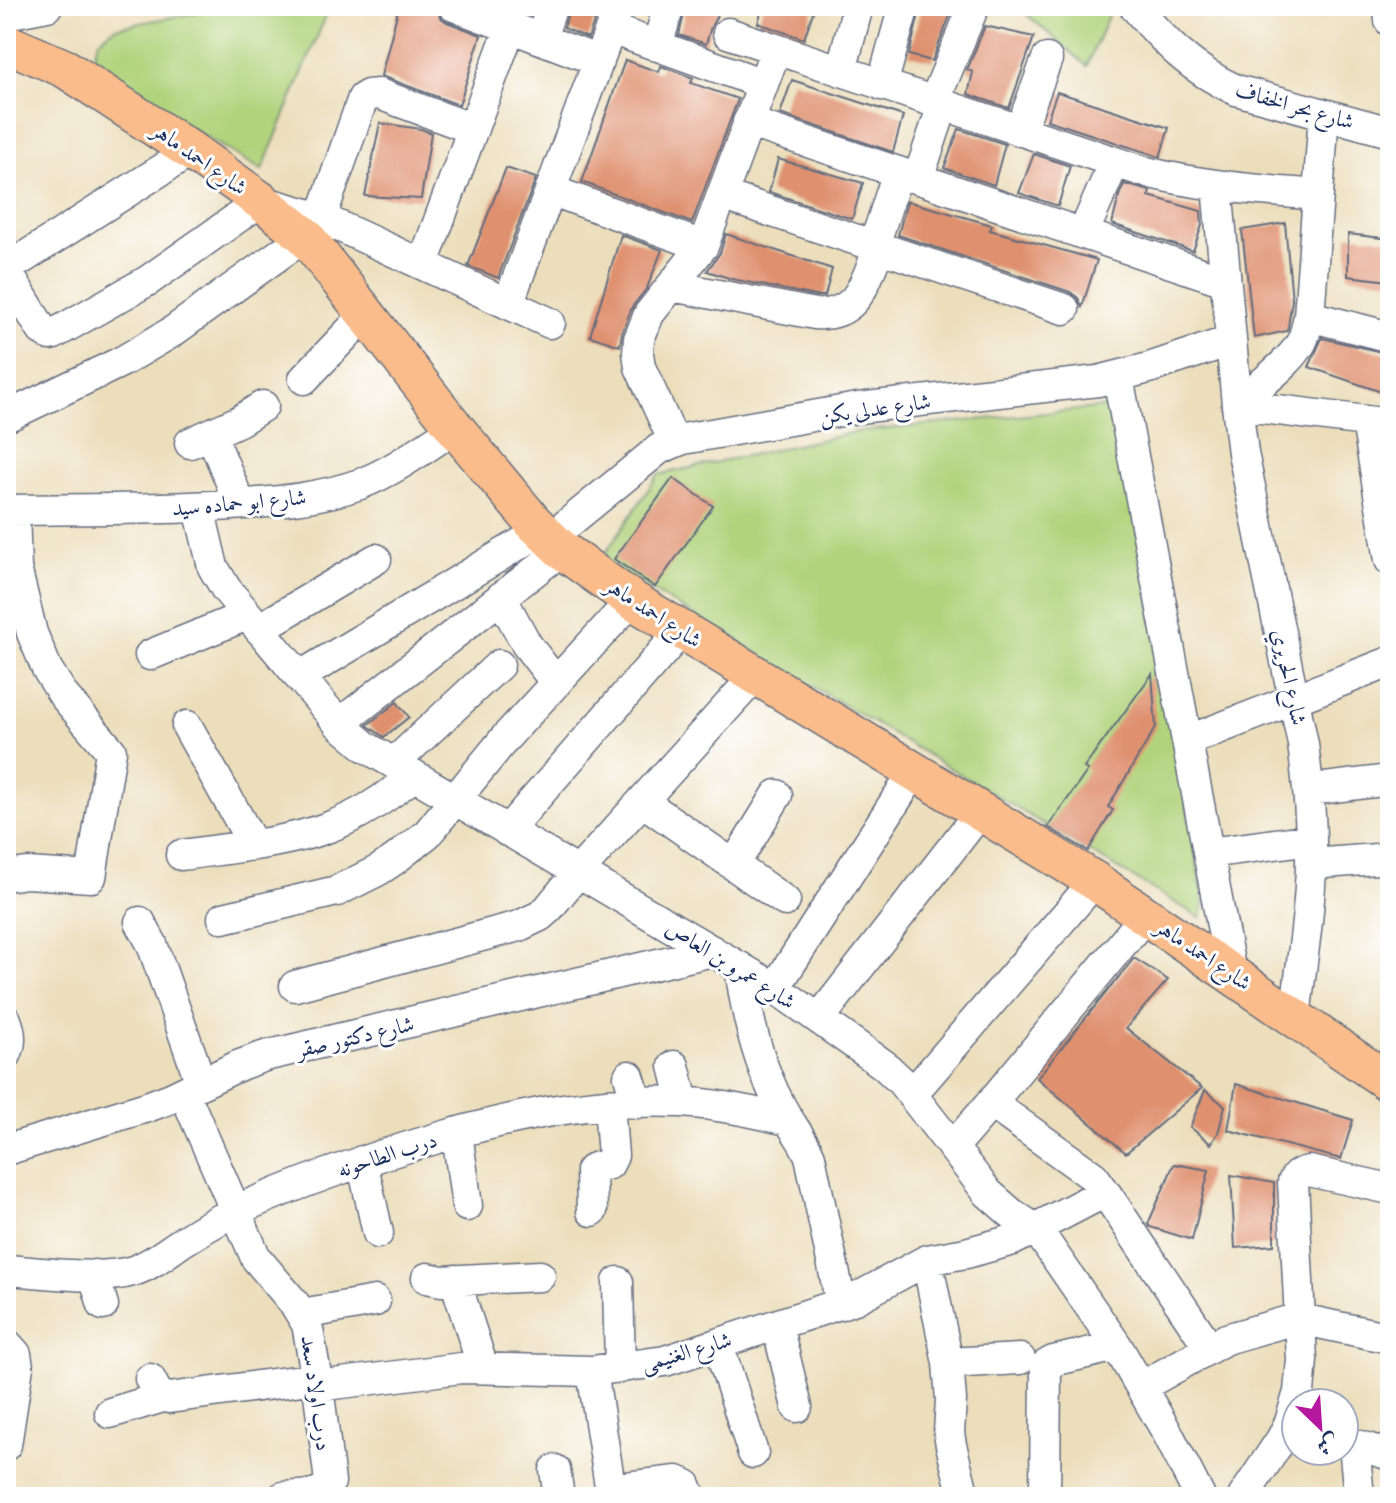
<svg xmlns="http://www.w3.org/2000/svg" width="1396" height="1503" font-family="Alegreya,Amiri,serif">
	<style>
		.green { fill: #b1d37b; stroke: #66816c; stroke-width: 2 }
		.building { fill: #df906e }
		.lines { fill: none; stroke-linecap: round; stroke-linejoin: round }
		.minor-casing { stroke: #646c7f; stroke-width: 33 }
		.major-casing { stroke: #646c7f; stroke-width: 41 }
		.minor { stroke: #fff; stroke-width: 30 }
		.major { stroke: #f9bc8a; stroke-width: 38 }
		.labels { text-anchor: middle; stroke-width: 6; stroke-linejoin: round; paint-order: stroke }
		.street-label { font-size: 22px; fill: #1b2f5e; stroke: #fff }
	</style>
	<rect width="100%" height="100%" fill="#fff"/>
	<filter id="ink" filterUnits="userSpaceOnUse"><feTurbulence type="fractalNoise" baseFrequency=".0125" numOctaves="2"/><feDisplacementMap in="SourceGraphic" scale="16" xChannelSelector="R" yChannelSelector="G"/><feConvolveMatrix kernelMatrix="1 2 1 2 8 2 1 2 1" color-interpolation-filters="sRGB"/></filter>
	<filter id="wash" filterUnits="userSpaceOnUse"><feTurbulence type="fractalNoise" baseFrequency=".006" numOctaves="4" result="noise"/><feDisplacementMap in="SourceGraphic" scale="32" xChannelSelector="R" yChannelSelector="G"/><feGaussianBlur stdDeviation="1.8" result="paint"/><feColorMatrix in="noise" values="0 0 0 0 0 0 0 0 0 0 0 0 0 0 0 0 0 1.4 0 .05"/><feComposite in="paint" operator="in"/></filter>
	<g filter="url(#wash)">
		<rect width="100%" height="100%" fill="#ecdebb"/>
		<path class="green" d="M232 6H330L262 170 101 75 94 54 98 41 114 28Z
			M1017 6H1096L1108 16 1087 66Z
			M1115 406 1204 902 1201 918 601 560 658 475 856 432Z"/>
		<g id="blocks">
			<path class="building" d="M399 6H436L440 17 447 22 481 35 459 105 381 76Z
				M570 6H600L588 38 564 28Z
				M686 6H722L711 27 706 44 679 35Z
				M763 6H815L804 39 758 23Z
				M921 6H954L932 61 909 55Z
				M985 26 1034 37 1009 108 968 94 973 72 967 70Z
				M625 60 659 72 661 66 693 78 691 83 738 99 692 223 582 182Z
				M792 80 903 116 893 152 780 114Z
				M1057 92 1169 128 1160 157 1047 120Z
				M380 123 421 129 431 133 421 199 365 196Z
				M959 129 1005 144 994 185 944 168Z
				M1034 154 1070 166 1058 206 1019 193Z
				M778 159 863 183 852 219 769 192Z
				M506 168 536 178 498 278 468 266Z
				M1124 184 1150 191 1149 196 1201 211 1202 225 1193 251 1112 224 1119 196Z
				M907 201 992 225 990 230 1097 260 1082 307 1078 298 1070 292 898 235Z
				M1285 223 1292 300 1288 327 1287 331 1254 338 1242 230Z
				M726 234 832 269 825 296H816L732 279 707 271 720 253Z
				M1348 234 1390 239V281L1348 276Z
				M621 235 662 250 647 288 632 307 622 333 620 346 590 336Z
				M1322 338 1390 354V395L1309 367Z
				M673 478 713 506 655 587 614 559Z
				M1152 674 1156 727 1108 807 1113 810 1088 851 1048 827 1088 770 1084 768Z
				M397 702 409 717 384 737 367 725Z
				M1134 958 1168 980 1126 1028 1202 1088 1126 1153 1037 1078Z
				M1236 1084 1353 1120 1341 1159 1228 1130Z
				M1205 1090 1225 1106 1218 1133 1211 1144 1190 1127Z
				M1174 1164 1209 1170 1192 1240 1150 1227 1148 1224Z
				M1231 1175 1274 1183V1245L1235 1248Z"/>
		</g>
	</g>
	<g filter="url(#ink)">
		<use href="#blocks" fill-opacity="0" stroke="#646c7f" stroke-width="2"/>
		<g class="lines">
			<defs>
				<path id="minor" d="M454 6 599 61
					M1134 6C1167 44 1189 68 1236 90L1390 132
					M1389 6 1390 21
					M6 14 47 6
					M611 29 763 84
					M728 33 1142 171C1200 186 1259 190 1318 195
					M541 39 552 6
					M657 46 669 6
					M841 71 858 6
					M882 85 904 6
					M934 102 974 6
					M748 122 1225 281
					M1020 131 1047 59
					M918 179 943 105
					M1217 186 1237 405 1243 453 1303 744C1308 783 1312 823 1311 862 1310 914 1301 966 1295 1017
					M550 190 703 246
					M722 195 1064 309
					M321 218 363 98 368 95 379 94 473 129
					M1083 234 1114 163
					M874 246 898 172
					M423 264 510 28
					M6 269 191 151
					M6 270 42 330 50 335 54 334 149 280 261 201 321 218 550 323
					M672 286 815 314C859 317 865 281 879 248
					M508 304 619 6
					M1309 316 1390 337
					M1118 377 1231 973
					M304 379 366 314
					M1237 405C1254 389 1293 361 1302 341 1306 333 1307 324 1309 316L1324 114
					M1237 405 1390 424
					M6 417 123 361 172 332 305 236
					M1367 421 1390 560
					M211 434 240 504
					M674 442 640 367 638 353 639 339 649 314 703 246 776 49
					M190 443 239 421 263 406
					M199 508 213 567 226 589 339 724 366 747 775 988 884 1065 901 1081 988 1193 1011 1213 1035 1229 1044 1240 1117 1346 1168 1434 1200 1497
					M6 510C86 509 166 510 245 504 284 501 323 497 360 484 394 471 424 448 455 428
					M549 539 659 449 683 439 858 408 1098 381 1149 368 1230 341
					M501 597 527 645 556 683
					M259 629 376 559
					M150 655 247 615
					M299 677 541 531
					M339 724 562 550
					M187 726 253 844
					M1187 741 1390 662
					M394 763 499 665
					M1309 790 1390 780
					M642 801 785 901
					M507 831 682 630
					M1209 853 1311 839
					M181 855C229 848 284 844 329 827 361 815 388 797 414 775
					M1311 864 1390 858
					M734 865 777 795
					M6 876 27 873 91 877 111 751 64 696 47 669 32 633 16 568 14 510
					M223 918 337 891 379 870 394 860 427 834 506 737 632 600
					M140 922 152 944 201 1083
					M740 967C746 1013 757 1061 779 1103 788 1122 802 1137 810 1156L841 1304
					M295 986 519 926 540 916 548 909 578 872 756 675
					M775 988 914 772
					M819 1019 980 812
					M6 1020C11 1032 12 1043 6 1055
					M674 1066 683 1102
					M629 1076 637 1103
					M184 1092 256 1258 294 1303 307 1324 318 1386 330 1482C321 1498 299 1495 283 1497
					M912 1094 1095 881
					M991 1103 1094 1177 1105 1192 1209 1347
					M457 1133 467 1206
					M953 1147 991 1103 1146 915
					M6 1150 147 1107 171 1098 240 1065 265 1056 713 951
					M362 1161 378 1233
					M592 1211 591 1171 594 1168 609 1164 613 1156 609 1104
					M927 1260 948 1363 951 1400 949 1433 951 1445 964 1497
					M6 1270C41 1272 100 1281 133 1271 152 1265 168 1251 185 1240 210 1224 237 1209 265 1198 325 1173 386 1153 448 1135 523 1114 602 1098 681 1102 717 1104 753 1112 788 1120
					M94 1275 103 1305
					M427 1278 442 1281 540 1276
					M455 1280 483 1368
					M618 1282 620 1368
					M302 1314 375 1301
					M777 1325 797 1407
					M6 1343 16 1354 18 1367 6 1445
					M718 1344 753 1453
					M948 1363 1020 1359
					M592 1371 610 1486 617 1488 677 1481 686 1485 691 1497
					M150 1379 158 1394 169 1398 317 1378
					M318 1386 461 1368 592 1371 665 1361 855 1299 927 1260 966 1253 1013 1240 1105 1192
					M1141 1387 1226 1339 1292 1320 1300 1319 1390 1338
					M110 1413 163 1397
					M1344 1441 1390 1455
					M1354 1444 1359 1497
					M555 1470 559 1497
					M1045 1497 1046 1365 1053 1361 1117 1346
					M1243 1497 1282 1438 1290 1422 1299 1392 1302 1360 1293 1182C1296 1174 1301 1172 1309 1171L1390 1189"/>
				<path id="major" d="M6 43 66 69 191 151 261 201 305 236 455 428 534 523 562 550 632 600 1095 881 1390 1083"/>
			</defs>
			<use href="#minor" class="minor-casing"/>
			<use href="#major" class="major-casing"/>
			<use href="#minor" class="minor"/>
			<use href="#major" class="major"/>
		</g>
	</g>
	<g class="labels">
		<g class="street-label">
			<text transform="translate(1295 105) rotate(16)" y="8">شارع بحر الخفاف</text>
			<text transform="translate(200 158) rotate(35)" y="8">شارع احمد ماهر</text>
			<text transform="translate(875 408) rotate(-8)" y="8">شارع عدلى يكن</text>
			<text transform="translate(239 502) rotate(-5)" y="8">شارع ابو حماده سيد</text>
			<text transform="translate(654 612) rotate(33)" y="8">شارع احمد ماهر</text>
			<text transform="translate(1290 677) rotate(78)" y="8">شارع الحريري</text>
			<text transform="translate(1204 954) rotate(34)" y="8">شارع احمد ماهر</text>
			<text transform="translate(731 964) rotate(32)" y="8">شارع عمرو بن العاص</text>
			<text transform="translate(355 1036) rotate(-13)" y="8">شارع دكتور صقر</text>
			<text transform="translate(387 1154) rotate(-18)" y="8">درب الطاحونه</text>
			<text transform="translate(686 1351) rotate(-16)" y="8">شارع الغنيمى</text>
			<text transform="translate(317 1393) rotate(82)" y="8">درب اولاد سعد</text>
		</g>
	</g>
	<rect width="1396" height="1503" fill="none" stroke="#fff" stroke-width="32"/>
	<g transform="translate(1320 1427) rotate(155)"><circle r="38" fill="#ffffff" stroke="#a4acbf" stroke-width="2"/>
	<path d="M0-6L14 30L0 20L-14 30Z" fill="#b5179e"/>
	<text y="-12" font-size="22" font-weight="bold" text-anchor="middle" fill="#1b2f5e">ش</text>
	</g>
</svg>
